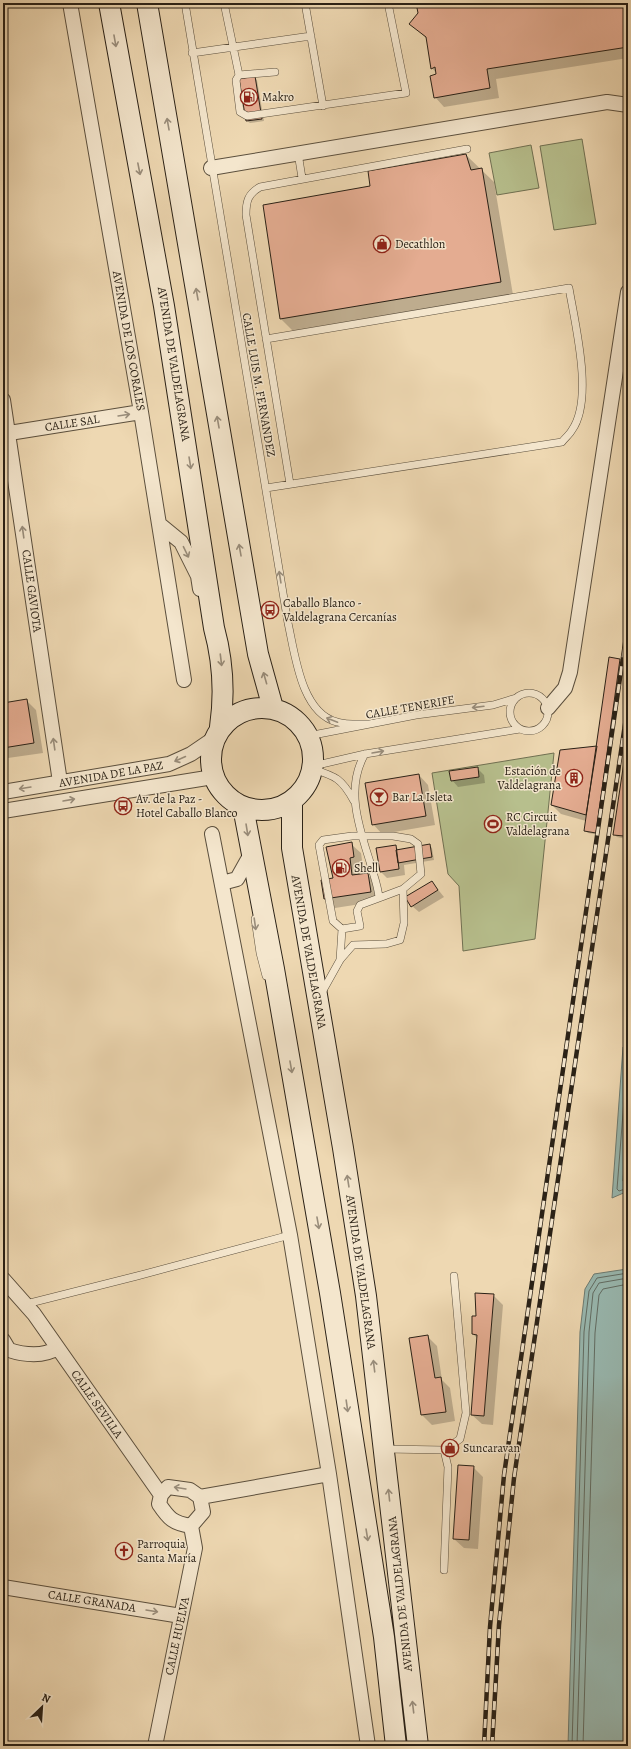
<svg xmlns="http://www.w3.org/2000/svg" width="631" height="1749" font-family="Alegreya,serif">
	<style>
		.green { fill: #b7bf8d; stroke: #707052 }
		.water { fill: #99b9b1; stroke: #6d7c73 }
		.shadow { fill: #0003 }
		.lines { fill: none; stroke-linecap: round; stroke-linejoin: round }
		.shore { stroke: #626d64; stroke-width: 1 }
		.building { fill: #e4ac91; stroke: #2a2116 }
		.lane-casing { stroke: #5b4f3d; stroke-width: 8 }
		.street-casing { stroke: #5b4f3d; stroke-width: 16 }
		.secondary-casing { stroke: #2a2116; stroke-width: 22 }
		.lane { stroke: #f4e6cd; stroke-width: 7 }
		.street { stroke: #f4e6cd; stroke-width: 14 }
		.secondary { stroke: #f4e6cd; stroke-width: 20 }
		.rail-casing { stroke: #2a2116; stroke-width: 4.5 }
		.rail { stroke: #f4e6cd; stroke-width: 3; stroke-dasharray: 9; stroke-linecap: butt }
		.oneway { stroke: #998d7b }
		.labels { text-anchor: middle; stroke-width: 3; stroke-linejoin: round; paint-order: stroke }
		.poi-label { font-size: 12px; fill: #2a2116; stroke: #f4e6cd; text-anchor: start }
		.street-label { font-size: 12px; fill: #2a2116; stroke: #f4e6cd }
	</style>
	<rect width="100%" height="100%" fill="#eed8b2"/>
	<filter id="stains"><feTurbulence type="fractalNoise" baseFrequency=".005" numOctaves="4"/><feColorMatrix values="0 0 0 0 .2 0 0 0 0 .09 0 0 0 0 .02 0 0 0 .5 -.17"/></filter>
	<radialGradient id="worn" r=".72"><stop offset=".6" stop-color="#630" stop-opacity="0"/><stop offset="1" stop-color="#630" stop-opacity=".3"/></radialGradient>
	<path class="green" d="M582 139 596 224 554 230 540 146Z
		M531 145 539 188 497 195 489 153Z
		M554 753 535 939 463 951 459 886 448 874 432 773Z"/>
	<path class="water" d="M628 1046V1191L612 1198 623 1047Z
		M627 1269 628 1270V1746H568L580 1332 585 1289 594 1274Z"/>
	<path class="shadow" d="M417 3H628V58L496 79 499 98 444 107 435 97 437 74 432 68 427 39 411 24 419 13Z
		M254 77 257 80 264 121 250 123 247 121Z
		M466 155 494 182 513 295 294 332 281 319 264 205 371 187Z
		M619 660 622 663 599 835 588 833 585 830 586 821 561 814 552 805 597 747Z
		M26 700 36 710 43 753 8 758 3 754V704Z
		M628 741V828L626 839 617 837 614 834Z
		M477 768 484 775 485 783 458 787 452 780Z
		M419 775 428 785 435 825 382 834 373 824Z
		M351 844 361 853 363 867 359 868 360 875 367 874 377 884 380 901 335 908 325 899Z
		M429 845 432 848 434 860 404 865 405 875 387 878 381 872 395 846 400 851Z
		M432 882 444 897 419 912 412 906Z
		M493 1295 503 1305 493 1425 482 1424 472 1415 478 1339 473 1334 477 1317Z
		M427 1336 437 1346 442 1380 450 1388 455 1421 432 1425 422 1415 410 1339Z
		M473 1467 483 1477 478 1549 464 1548 454 1539Z"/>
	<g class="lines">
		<path class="shore" d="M628 1050 617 1189 619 1191 628 1188
			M628 1106 623 1181 628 1183
			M572 1746 584 1332 589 1291 597 1278 628 1273
			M577 1746 589 1332 593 1293 599 1283 628 1278
			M583 1746 595 1333 599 1295 603 1289 628 1284"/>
	</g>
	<path class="building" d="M416 3H628V47L487 69 490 88 434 98 430 76 436 74 435 67 431 69 426 37 409 24 418 13Z
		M255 76 262 119 246 121 239 79Z
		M466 154 471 170 482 168 501 282 280 319 263 205 370 186 368 171Z
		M609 657 620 659 596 833 584 831Z
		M27 699 34 743 3 748V703Z
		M628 735V808L624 836 613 835Z
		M597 746 586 815 551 805 560 750Z
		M478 767 479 777 451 781 449 771Z
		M419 774 426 816 372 825 365 783Z
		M352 842 354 857 350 858 352 875 368 873 371 892 324 899 321 880 333 878 326 847Z
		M430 844 432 857 398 863 396 850Z
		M396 845 399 869 380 872 376 848Z
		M432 881 438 890 411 907 405 897Z
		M475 1293 494 1294 484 1416 471 1415 477 1335 472 1334V1316H476Z
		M428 1335 435 1378 441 1377 446 1412 421 1415 409 1338Z
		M458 1465 474 1466 469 1540 453 1539Z"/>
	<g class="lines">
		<defs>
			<path id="lane" d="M185 3 288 623C295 654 301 713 337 722 347 725 360 724 370 724
				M224 3 239 75 275 72
				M305 3 323 106
				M192 53 311 36
				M239 75 236 80 240 112 247 116 406 93 388 3
				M298 153 302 178
				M290 484 246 215C246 201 248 194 260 187L467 149
				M266 488 562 442C565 438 570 434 572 430 594 399 575 324 569 288L266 339
				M510 712a19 19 0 1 1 38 0a19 19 0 1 1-38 0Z
				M308 736 416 715 493 705 516 698
				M365 754C345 788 359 827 370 862 373 874 378 885 379 898L360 905 357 911 360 926 342 929 333 921 319 845 323 840 352 836H393L411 839 418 844 421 874 403 889 379 898
				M313 766 365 754 520 729
				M312 769C336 776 342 779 354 801
				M255 919 260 953 266 976
				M340 960 342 929
				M321 994 340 960 353 945 386 944 400 940 404 923 403 889
				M26 1304 137 1276 290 1235
				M386 1449 444 1450 460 1439 466 1413 454 1276
				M444 1450 448 1467 444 1570"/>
			<path id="street" d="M70 3 141 412 184 680
				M211 168 607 102 628 105
				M3 400 60 782
				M3 434 141 412
				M159 524 181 542 198 576 200 589
				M548 708 565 688 570 672 628 292
				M3 792 169 764 191 754 213 739
				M3 811 213 777
				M212 834 290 1235 329 1474 368 1746
				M222 883 237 879 251 854
				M3 1279 34 1314 161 1495
				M3 1340 9 1350C24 1355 44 1357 57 1348
				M200 1497 203 1512 191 1526C173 1523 169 1519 159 1504L161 1495 168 1487 190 1490 200 1497 329 1474
				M3 1587 181 1616
				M155 1746 195 1548 191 1526"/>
			<path id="secondary" d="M109 3 164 306 214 628C223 661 225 693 220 727
				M147 3 258 654 273 708
				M211 759a51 51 0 1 1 102 0a51 51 0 1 1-102 0Z
				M292 801V848L343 1148 366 1296 418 1746
				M243 807 274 969 330 1293 384 1637 396 1746"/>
		</defs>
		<use href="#lane" class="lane-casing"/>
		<use href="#street" class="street-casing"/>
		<use href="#secondary" class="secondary-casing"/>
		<use href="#lane" class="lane"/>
		<use href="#street" class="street"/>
		<use href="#secondary" class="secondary"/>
		<defs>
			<path id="rail" d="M484 1746 490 1627 504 1475 628 623
				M492 1746 499 1625 514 1478 628 704"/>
		</defs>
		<use href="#rail" class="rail-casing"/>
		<use href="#rail" class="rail"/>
	</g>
	<defs><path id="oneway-shaft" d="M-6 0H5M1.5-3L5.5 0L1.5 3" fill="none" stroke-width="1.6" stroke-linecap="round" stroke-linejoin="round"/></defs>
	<g class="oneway">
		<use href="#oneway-shaft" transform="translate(115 41) rotate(80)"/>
		<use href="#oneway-shaft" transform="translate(168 124) rotate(-100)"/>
		<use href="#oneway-shaft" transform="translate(139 169) rotate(79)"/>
		<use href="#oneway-shaft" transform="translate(197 294) rotate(-100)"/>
		<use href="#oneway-shaft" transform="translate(124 415) rotate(-9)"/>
		<use href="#oneway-shaft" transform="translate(218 422) rotate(-100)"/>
		<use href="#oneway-shaft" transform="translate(190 463) rotate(81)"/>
		<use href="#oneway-shaft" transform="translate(23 532) rotate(-98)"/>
		<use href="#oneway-shaft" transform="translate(240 550) rotate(-100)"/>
		<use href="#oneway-shaft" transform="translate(186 552) rotate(64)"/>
		<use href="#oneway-shaft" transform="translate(280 577) rotate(-99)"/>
		<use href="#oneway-shaft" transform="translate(221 660) rotate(83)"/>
		<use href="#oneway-shaft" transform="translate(265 678) rotate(-106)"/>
		<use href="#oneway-shaft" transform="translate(478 707) rotate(173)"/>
		<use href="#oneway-shaft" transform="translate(332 720) rotate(-159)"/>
		<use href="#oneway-shaft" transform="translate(54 744) rotate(-98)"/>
		<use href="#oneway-shaft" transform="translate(378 752) rotate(-10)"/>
		<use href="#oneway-shaft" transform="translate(180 759) rotate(156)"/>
		<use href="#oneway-shaft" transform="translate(25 788) rotate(171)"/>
		<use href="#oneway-shaft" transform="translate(69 800) rotate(-10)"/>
		<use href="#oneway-shaft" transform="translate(247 830) rotate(81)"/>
		<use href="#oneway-shaft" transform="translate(255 924) rotate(82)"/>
		<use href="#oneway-shaft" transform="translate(291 1067) rotate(80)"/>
		<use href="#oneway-shaft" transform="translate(348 1181) rotate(-99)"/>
		<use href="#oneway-shaft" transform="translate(318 1223) rotate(80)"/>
		<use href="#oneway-shaft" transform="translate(374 1366) rotate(-97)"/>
		<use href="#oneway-shaft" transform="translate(347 1406) rotate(82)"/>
		<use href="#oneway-shaft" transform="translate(180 1488) rotate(-171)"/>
		<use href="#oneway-shaft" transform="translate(389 1495) rotate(-96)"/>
		<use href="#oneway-shaft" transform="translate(367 1535) rotate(81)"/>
		<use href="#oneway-shaft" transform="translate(152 1611) rotate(9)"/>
		<use href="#oneway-shaft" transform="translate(413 1707) rotate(-97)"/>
	</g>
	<defs>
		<symbol id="fuel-ring" viewBox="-11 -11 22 22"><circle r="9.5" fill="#f4e6cd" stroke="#8f2418" stroke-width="1.5"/><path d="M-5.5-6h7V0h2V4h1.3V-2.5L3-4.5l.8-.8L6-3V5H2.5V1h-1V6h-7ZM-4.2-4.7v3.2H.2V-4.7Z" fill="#8f2418"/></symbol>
		<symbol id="shop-ring" viewBox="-11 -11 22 22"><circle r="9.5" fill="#f4e6cd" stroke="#8f2418" stroke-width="1.5"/><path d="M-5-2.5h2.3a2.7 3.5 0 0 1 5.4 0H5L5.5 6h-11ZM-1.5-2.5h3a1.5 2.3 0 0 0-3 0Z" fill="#8f2418"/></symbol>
		<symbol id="bus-ring" viewBox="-11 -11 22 22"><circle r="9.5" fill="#f4e6cd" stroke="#8f2418" stroke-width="1.5"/><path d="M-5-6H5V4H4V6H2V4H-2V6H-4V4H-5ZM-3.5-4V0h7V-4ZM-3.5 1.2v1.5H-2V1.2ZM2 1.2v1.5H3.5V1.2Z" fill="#8f2418"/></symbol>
		<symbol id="building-ring" viewBox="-11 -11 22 22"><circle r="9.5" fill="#f4e6cd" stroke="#8f2418" stroke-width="1.5"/><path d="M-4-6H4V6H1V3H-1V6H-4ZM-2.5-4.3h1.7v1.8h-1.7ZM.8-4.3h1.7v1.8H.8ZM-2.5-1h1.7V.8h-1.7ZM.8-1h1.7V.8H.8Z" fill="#8f2418"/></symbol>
		<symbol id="bar-ring" viewBox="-11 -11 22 22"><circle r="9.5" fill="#f4e6cd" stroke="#8f2418" stroke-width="1.5"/><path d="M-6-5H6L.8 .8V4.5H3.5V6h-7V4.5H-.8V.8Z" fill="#8f2418"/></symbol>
		<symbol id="stadium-ring" viewBox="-11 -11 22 22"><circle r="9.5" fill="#f4e6cd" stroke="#8f2418" stroke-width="1.5"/><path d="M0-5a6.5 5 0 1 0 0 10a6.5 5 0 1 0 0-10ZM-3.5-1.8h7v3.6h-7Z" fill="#8f2418"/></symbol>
		<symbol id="church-ring" viewBox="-11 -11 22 22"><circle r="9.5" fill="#f4e6cd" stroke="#8f2418" stroke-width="1.5"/><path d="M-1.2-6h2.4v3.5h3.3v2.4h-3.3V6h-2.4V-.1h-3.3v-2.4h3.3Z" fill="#8f2418"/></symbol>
	</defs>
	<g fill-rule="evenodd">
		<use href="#fuel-ring" x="239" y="87" width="20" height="20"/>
		<use href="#shop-ring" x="372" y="234" width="20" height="20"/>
		<use href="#bus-ring" x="260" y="600" width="20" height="20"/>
		<use href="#building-ring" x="564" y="768" width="20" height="20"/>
		<use href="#bar-ring" x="369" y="787" width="20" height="20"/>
		<use href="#bus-ring" x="113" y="796" width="20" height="20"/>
		<use href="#stadium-ring" x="483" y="814" width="20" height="20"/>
		<use href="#fuel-ring" x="331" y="858" width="20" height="20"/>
		<use href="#shop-ring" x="440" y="1438" width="20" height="20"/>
		<use href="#church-ring" x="114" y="1541" width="20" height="20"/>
	</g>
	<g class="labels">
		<g class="poi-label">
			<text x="262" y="101">Makro</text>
			<text x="395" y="248">Decathlon</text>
			<text x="283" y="607">Caballo Blanco -<tspan x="283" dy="14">Valdelagrana Cercanías</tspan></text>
			<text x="561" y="775" text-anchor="end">Estación de<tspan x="561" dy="14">Valdelagrana</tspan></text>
			<text x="392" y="801">Bar La Isleta</text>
			<text x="136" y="803">Av. de la Paz -<tspan x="136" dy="14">Hotel Caballo Blanco</tspan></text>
			<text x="506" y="821">RC Circuit<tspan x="506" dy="14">Valdelagrana</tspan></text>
			<text x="354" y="872">Shell</text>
			<text x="463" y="1452">Suncaravan</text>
			<text x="137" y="1548">Parroquia<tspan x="137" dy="14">Santa María</tspan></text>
		</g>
		<g class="street-label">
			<text transform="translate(129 341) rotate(80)" y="4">AVENIDA DE LOS CORALES</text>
			<text transform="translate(174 364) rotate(81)" y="4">AVENIDA DE VALDELAGRANA</text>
			<text transform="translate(259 385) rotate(80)" y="4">CALLE LUIS M. FERNANDEZ</text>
			<text transform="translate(72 423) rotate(-9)" y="4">CALLE SAL</text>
			<text transform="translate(32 591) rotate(82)" y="4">CALLE GAVIOTA</text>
			<text transform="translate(410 707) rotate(-10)" y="4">CALLE TENERIFE</text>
			<text transform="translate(111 774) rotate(-10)" y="4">AVENIDA DE LA PAZ</text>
			<text transform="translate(309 952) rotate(80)" y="4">AVENIDA DE VALDELAGRANA</text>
			<text transform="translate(361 1272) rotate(82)" y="4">AVENIDA DE VALDELAGRANA</text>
			<text transform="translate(97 1404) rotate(55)" y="4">CALLE SEVILLA</text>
			<text transform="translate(400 1594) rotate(-96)" y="4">AVENIDA DE VALDELAGRANA</text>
			<text transform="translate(92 1601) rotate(9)" y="4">CALLE GRANADA</text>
			<text transform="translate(177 1636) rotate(-78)" y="4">CALLE HUELVA</text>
		</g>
	</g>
	<rect width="631" height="1749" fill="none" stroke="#eed8b2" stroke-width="16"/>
	<rect x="4" y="4" width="623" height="1741" fill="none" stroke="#2a2116" stroke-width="2"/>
	<rect x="8" y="8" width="615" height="1733" fill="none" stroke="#2a2116"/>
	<g transform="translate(42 1707) rotate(25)" stroke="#f4e6cd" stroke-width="3" paint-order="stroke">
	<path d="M0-3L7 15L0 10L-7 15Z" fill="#2a2116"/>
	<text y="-6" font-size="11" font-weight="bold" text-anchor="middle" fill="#2a2116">N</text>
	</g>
	<rect width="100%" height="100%" filter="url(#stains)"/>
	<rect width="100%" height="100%" fill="url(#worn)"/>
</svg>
